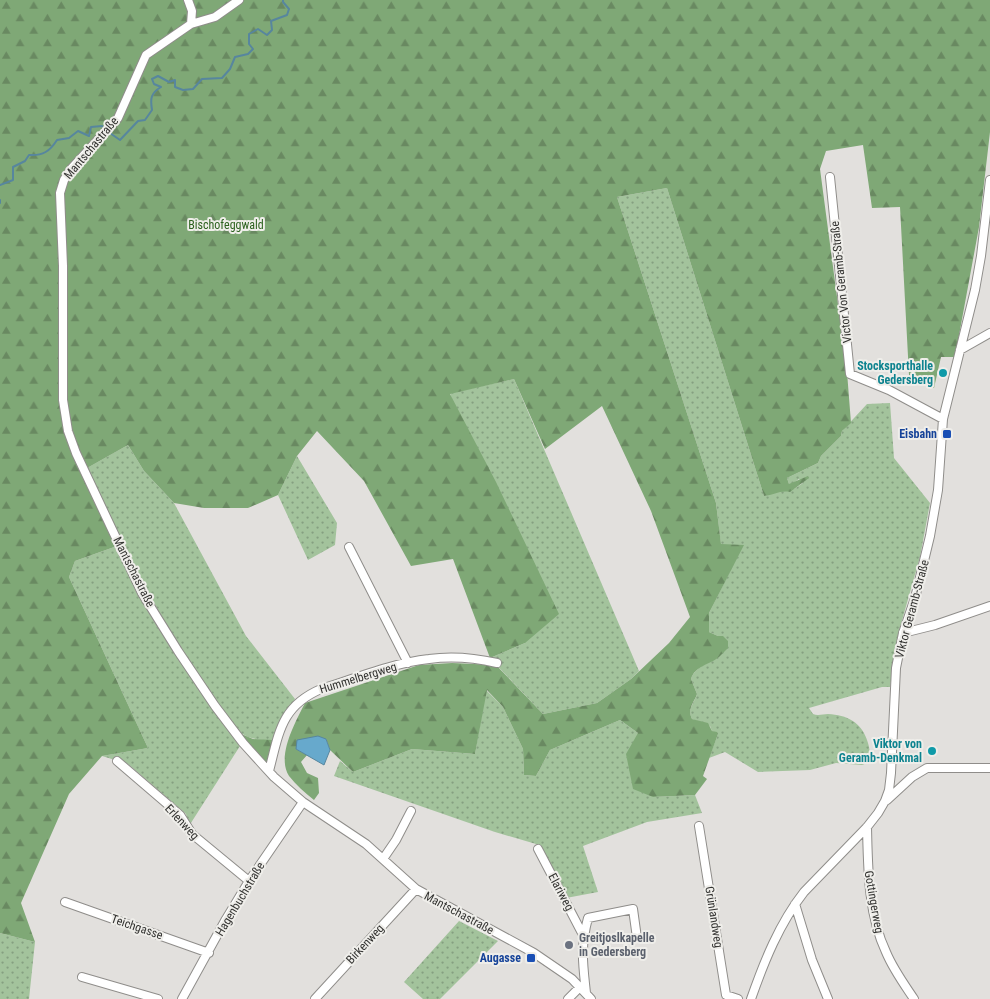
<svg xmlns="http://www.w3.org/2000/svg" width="990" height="999" font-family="'Roboto Condensed',sans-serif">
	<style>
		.grass { fill: url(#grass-dots) }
		.forest { fill: url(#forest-firs) }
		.water { fill: #67a9cc; stroke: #57869e }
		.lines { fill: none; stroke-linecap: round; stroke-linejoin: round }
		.stream { stroke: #57869e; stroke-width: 2 }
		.street-casing { stroke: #8f8d8a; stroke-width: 10 }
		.street { stroke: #fff; stroke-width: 8 }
		.culture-dot { fill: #0f9aa8; stroke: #efeeea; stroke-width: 2 }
		.transit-dot { fill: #1a4fb4; stroke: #efeeea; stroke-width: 2 }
		.worship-dot { fill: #6b7280; stroke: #efeeea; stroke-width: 2 }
		.labels { text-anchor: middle; stroke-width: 4; stroke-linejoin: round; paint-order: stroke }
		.street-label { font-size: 12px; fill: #333331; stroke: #efeeea }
		.park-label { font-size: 12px; fill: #2c621f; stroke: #efeeea }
		.culture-label { font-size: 12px; font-weight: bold; fill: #0d838f; stroke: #efeeea; text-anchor: end }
		.transit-label { font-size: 12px; font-weight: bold; fill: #164399; stroke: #efeeea; text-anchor: end }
		.worship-label { font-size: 12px; font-weight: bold; fill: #5b616d; stroke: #efeeea; text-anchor: start }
	</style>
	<defs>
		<pattern id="grass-dots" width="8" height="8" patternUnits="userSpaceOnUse" patternTransform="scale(1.25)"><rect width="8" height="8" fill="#a3c39c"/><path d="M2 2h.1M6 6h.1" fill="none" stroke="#859f80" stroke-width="1.8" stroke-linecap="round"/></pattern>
		<pattern id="forest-firs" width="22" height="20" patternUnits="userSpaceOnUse" patternTransform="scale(1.25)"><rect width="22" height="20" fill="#7fa876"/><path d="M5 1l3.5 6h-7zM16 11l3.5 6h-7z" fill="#698961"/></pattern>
	</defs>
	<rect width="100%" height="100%" fill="#e2e0dd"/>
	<path class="grass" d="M667 188 764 496 783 490 794 489 803 483 799 479 792 484H789L787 478 818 463 821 456 841 436 842 431 867 404 890 403 894 458 930 503 920 557 899 631 890 687H882L809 708 813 714C818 716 823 714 828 714 847 715 861 722 867 740 870 748 871 756 867 763L862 765 836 763 810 770 758 772 725 752 709 758 718 734 712 731 710 726 692 719C687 708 694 704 697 694L691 679C695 667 709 663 719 657L718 636 709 632V613L743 545H721L716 503 617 197Z
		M514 379 639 671 631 679 597 703 543 714 490 658 525 643 450 393Z
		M128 445 144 471 174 503 246 636 295 699 273 740C261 740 251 740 241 733 232 728 222 709 215 700 162 627 126 550 87 468Z
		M297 456 337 523 335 545 308 560 278 495Z
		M117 546 176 654 240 746 189 826 186 814 128 764 102 756 148 748 69 577 75 561Z
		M486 690 503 707 523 749 524 775 536 776 550 750 620 720 638 733 653 797 695 795 702 813 647 822 583 846 598 892 566 898 536 844 495 832 334 776 340 761 353 772 412 749 475 754Z
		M459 921 498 941 440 999H423L404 982Z
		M0 933 35 942 29 999H0Z"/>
	<path class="forest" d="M0 0H990V132L979 227 955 357H941L934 388 909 375 900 207 872 208 863 145 826 151 820 169 847 372 851 423 842 431 841 436 821 456 818 463 787 478 789 484 808 476 809 478 790 492C780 490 774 495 764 496L667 188 617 197 716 503 721 544 744 545 709 613V632L718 636H723L728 641V648C725 651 722 654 719 657 709 665 695 666 691 679L697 694C694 703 687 708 692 719L708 723 712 731 717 732 718 734 703 776 707 779 695 795 653 797 633 789 626 754 638 733 620 720 550 750 536 776 524 775 523 749 503 707 487 690 475 754 412 749 353 772 330 750 326 739 296 749 307 755 301 762 307 773 318 778 319 793 314 800C305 793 296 785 289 776 276 756 296 721 305 703L419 665 452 663 496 665 543 714 597 703 631 679 669 643 690 617 651 511 602 406 545 449 514 379 450 394 496 482 559 614 525 643 490 658 453 559 411 566 364 481 317 431 297 456 278 495 248 508H204L174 503 144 471 128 445 80 472 117 546 75 561 69 577 148 748 102 756 69 794 21 903 35 942 0 933Z
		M239 733 253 739 273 740 270 760 266 762 259 757Z"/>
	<path class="water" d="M318 736 326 739 330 750 324 765 296 749 297 740Z"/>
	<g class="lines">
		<path class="stream" d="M107 131 120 140 138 121 145 120 152 110C150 98 151 93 161 87L154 84 152 79 158 76 169 82 175 80V87L183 90 193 89 202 79 222 78 230 69 235 57 248 54 253 49 249 44V34L258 29 267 35 272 30 271 21 287 15 289 9 283 2V0
			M0 185 13 180V167L25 161 29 155C43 156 50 151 57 140L69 138 78 131 89 136 91 127 102 126 104 128
			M0 200V203"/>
		<defs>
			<path id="street" d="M188 0 192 11 191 24
				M239 0 215 17 191 24 146 55 118 118 71 169 64 180 60 193 63 266V400L68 431 76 453 142 593 178 651 215 706 243 743 262 764 274 777 303 802 366 844 416 889 534 953 572 979 591 999
				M830 177 850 374 889 390 943 419
				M960 350 990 333
				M349 547 408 663
				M903 633 935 625 990 606
				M117 761 180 815 192 834 249 881
				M269 771C279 733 281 706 321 689 356 678 393 663 429 659 451 656 475 658 497 663
				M887 800 912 777 927 768H990
				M699 826 726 995 738 999
				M867 827C868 869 868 914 886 952 893 969 904 984 914 999
				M538 849 583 935
				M383 859 396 840 411 811
				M65 902 209 953
				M795 904 812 960 828 999
				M82 977 158 999
				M586 993C583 964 580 948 588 918L633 909 637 938
				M182 999 226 919 249 881 303 802
				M315 999 416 889
				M568 999 580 987
				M751 999C764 962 779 924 804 892L867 827 878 813 885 801 889 790 891 773 896 668 903 633 915 598 930 536 938 490 943 419 975 290 981 256 990 180"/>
		</defs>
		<use href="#street" class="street-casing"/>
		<use href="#street" class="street"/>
	</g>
	<g class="culture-dot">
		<circle cx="943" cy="373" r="5"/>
		<circle cx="932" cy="751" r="5"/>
	</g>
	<g class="transit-dot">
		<rect x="942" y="429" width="10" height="10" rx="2.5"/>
		<rect x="526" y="953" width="10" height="10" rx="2.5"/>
	</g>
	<circle class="worship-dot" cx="569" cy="945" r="5"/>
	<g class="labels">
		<g class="street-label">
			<text transform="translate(91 148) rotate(-50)" y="4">Mantschastraße</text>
			<text transform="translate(841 282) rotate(-96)" y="4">Victor Von Geramb-Straße</text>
			<text transform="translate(134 572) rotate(63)" y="4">Mantschastraße</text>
			<text transform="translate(912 609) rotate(-75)" y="4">Viktor Geramb-Straße</text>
			<text transform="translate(358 678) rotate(-17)" y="4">Hummelbergweg</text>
			<text transform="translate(182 822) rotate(47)" y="4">Erlenweg</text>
			<text transform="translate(561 892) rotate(62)" y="4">Elariweg</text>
			<text transform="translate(240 899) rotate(-59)" y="4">Hagenbuchstraße</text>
			<text transform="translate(874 902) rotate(80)" y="4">Gottingerweg</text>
			<text transform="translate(459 913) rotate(28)" y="4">Mantschastraße</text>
			<text transform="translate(714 917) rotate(81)" y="4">Grünlandweg</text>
			<text transform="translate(137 927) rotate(19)" y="4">Teichgasse</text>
			<text transform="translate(365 944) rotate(-47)" y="4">Birkenweg</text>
		</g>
		<g class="park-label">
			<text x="226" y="229">Bischofeggwald</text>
		</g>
		<g class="culture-label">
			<text x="933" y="370">Stocksporthalle<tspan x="933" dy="14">Gedersberg</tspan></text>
			<text x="922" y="748">Viktor von<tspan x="922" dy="14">Geramb-Denkmal</tspan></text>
		</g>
		<g class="transit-label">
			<text x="937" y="438">Eisbahn</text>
			<text x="521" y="962">Augasse</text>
		</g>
		<g class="worship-label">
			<text x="579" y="942">Greitjoslkapelle<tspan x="579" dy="14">in Gedersberg</tspan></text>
		</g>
	</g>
</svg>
